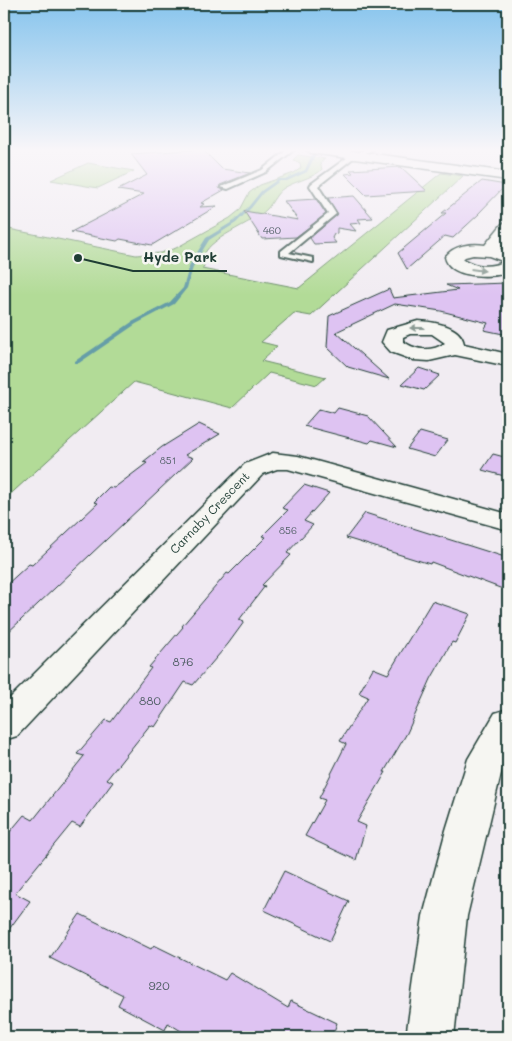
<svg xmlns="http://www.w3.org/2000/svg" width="512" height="1041" font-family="Mali,sans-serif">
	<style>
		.green { fill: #b2db97; stroke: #688c66 }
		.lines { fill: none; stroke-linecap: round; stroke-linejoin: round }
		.stream { fill: #659da8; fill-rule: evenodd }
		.building { fill: #dec3f2; stroke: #1f3d34 }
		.service-casing { stroke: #1f3d34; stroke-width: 4 }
		.minor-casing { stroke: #1f3d34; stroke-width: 3 }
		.tertiary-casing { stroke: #1f3d34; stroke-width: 3 }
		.service { fill: #f6f6f2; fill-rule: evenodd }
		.minor { fill: #f6f6f2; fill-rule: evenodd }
		.tertiary { fill: #f6f6f2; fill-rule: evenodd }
		.oneway { fill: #8a9a93 }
		.labels { text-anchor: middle; stroke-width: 5; stroke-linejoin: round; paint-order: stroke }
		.number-label { font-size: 10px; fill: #4f5e64 }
		.street-label { font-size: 12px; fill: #1f3d34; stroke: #f6f6f2 }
		.near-number-label { font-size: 12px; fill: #4f5e64 }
		.leader { fill: none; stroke: #1f3d34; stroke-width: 2 }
		.callout-dot { fill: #1f3d34; stroke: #f6f6f2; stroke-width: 2 }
		.callout-label { font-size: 14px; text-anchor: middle; font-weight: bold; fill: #1f3d34; stroke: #f6f6f2; stroke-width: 5; stroke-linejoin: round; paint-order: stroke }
	</style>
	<rect width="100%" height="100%" fill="#f1ecf2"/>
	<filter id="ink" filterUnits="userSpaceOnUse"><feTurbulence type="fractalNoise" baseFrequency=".02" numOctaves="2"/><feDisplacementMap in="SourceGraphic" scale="10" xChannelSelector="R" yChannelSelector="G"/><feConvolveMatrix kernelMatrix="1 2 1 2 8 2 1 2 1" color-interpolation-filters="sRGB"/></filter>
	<g filter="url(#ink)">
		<path class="green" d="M298 155 325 159 320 163 322 169C318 176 293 182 284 188 276 193 273 202 267 209 253 224 205 238 203 259 203 261 204 264 204 266L202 269 299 288 441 173 463 176 311 316 294 313 261 342 277 346 261 361 326 377 317 385 269 373 232 408 134 382 4 500V228L136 255 160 253 176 248 230 218 240 210 249 193 260 185 294 173 301 168 300 163 293 160Z
			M88 163 134 171 98 188 51 180Z"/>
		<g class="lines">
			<path class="stream" d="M315 151 317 152 307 172 287 181H280L263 193 251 208 236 223 209 240 194 264 187 288 174 304 136 324 79 363H75V361L132 322 170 302 183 288 190 264 206 238 234 221 249 206 261 191 278 179H285L305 170 313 152Z"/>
		</g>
		<path class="building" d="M202 149 222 169 250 173 220 185 219 188 224 190 201 203 204 204 200 207 217 206 152 245 120 239 117 241 71 232 144 194 118 190 147 175 131 154Z
			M401 167 427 191 366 195 345 174 353 173 350 170Z
			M482 181 506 185 478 214H479L453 238 445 236 407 269 398 253 446 213H442Z
			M354 196 373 218 358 219 361 223 350 224 356 231 337 228V233L334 234 332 238 336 243 314 244 310 238 338 214 328 198Z
			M316 199 326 214 296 237 262 239 244 211 298 220 284 201Z
			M508 283V335L484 330 488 323 441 311 395 304 336 332 389 379 348 367 327 347 329 316 389 289 393 298 458 290 446 285Z
			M419 368 440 375 424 390 402 384Z
			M338 408 368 416 397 447 372 440 369 443 304 426 319 409 334 413Z
			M199 424 220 434 185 455 193 458 4 636V587L29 564 32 565 98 503 94 502 109 487 114 488 147 463 143 462 162 447Z
			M420 432 448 440 435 457 407 449Z
			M493 454 508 458V477L482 470Z
			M304 485 329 493 304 521 313 525 287 553 291 555 262 585 265 586 239 620 244 622 228 644 193 685 185 682 155 727 150 725 107 779 113 782 80 827 72 823 15 893 30 901 4 936V839L24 815 33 820 84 756 77 754 106 720 111 722 151 668 149 667 183 627 182 626 227 573 229 574 266 537 262 536 288 510 282 508Z
			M365 513 508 558V591L431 562 430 564 346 538Z
			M432 601 470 614 455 643 452 642 431 679 407 733 384 772H386L357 822 366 826 356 860 305 836 325 800 319 798 346 744 340 741 368 697 359 693 373 668 388 674Z
			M284 871 349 901 330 941 264 910Z
			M80 914 151 949 154 945 225 980 230 973 288 1008 291 1001 337 1023 332 1037H191L168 1023 165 1030 118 1005 123 995 50 958Z"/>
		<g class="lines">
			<defs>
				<path id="service" d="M288 149H295L266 172 228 189 221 187 262 170Z
					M366 149H374L352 159 318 186 336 214 289 253 313 258V262L281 255V251L328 214 310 186 311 184 348 157Z"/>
				<path id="minor" d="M305 149H338L508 172V180L311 153Z
					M508 222V237L500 249 508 251V273C492 277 450 280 445 257 454 245 471 243 485 245L502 224ZM473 255 489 256 505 262C490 267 478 268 463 259L465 257Z
					M418 321C434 322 461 325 464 344L508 354V366L455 355 429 361 413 360 391 352 382 342 387 330ZM410 334H432L445 343C432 352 415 351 403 341V337Z
					M273 453 298 456 508 514V530L288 469H277L263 474 17 736 4 740V704L245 464Z"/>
				<path id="tertiary" d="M508 709V754L504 761 467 916 454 1037H406L423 916 446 830 468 759 495 713Z"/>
			</defs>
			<use href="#service" class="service-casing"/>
			<use href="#minor" class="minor-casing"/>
			<use href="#tertiary" class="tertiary-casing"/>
			<use href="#service" class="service"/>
			<use href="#minor" class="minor"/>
			<use href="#tertiary" class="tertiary"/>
		</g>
		<defs><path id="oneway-solid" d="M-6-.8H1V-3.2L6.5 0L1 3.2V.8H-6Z" transform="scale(1.25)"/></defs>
		<g class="oneway">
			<use href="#oneway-solid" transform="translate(478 270) rotate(7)"/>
			<use href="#oneway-solid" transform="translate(417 328) rotate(180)"/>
		</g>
	</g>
	<linearGradient id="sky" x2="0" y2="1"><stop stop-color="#86c4ed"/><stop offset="0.51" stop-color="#f9f6f9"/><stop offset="1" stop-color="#f9f6f9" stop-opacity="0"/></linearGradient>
	<rect width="512" height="295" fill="url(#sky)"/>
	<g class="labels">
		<g class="number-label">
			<text x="272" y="234">460</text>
			<text x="168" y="464">851</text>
			<text x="288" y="534">856</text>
		</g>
		<g class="street-label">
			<text transform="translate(210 513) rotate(-46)" y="4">Carnaby Crescent</text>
		</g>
		<g class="near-number-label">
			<text x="183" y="666">876</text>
			<text x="150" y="705">880</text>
			<text x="159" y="990">920</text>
		</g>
	</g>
	<path class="leader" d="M78 258L133 271H227"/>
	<circle class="callout-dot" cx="78" cy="258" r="5"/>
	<g class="callout-label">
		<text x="180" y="262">Hyde Park</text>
	</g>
	<rect width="512" height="1041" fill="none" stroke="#f6f6f2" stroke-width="20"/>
	<rect x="10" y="10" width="492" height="1021" fill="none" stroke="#1f3d34" stroke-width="2" filter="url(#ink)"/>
</svg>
